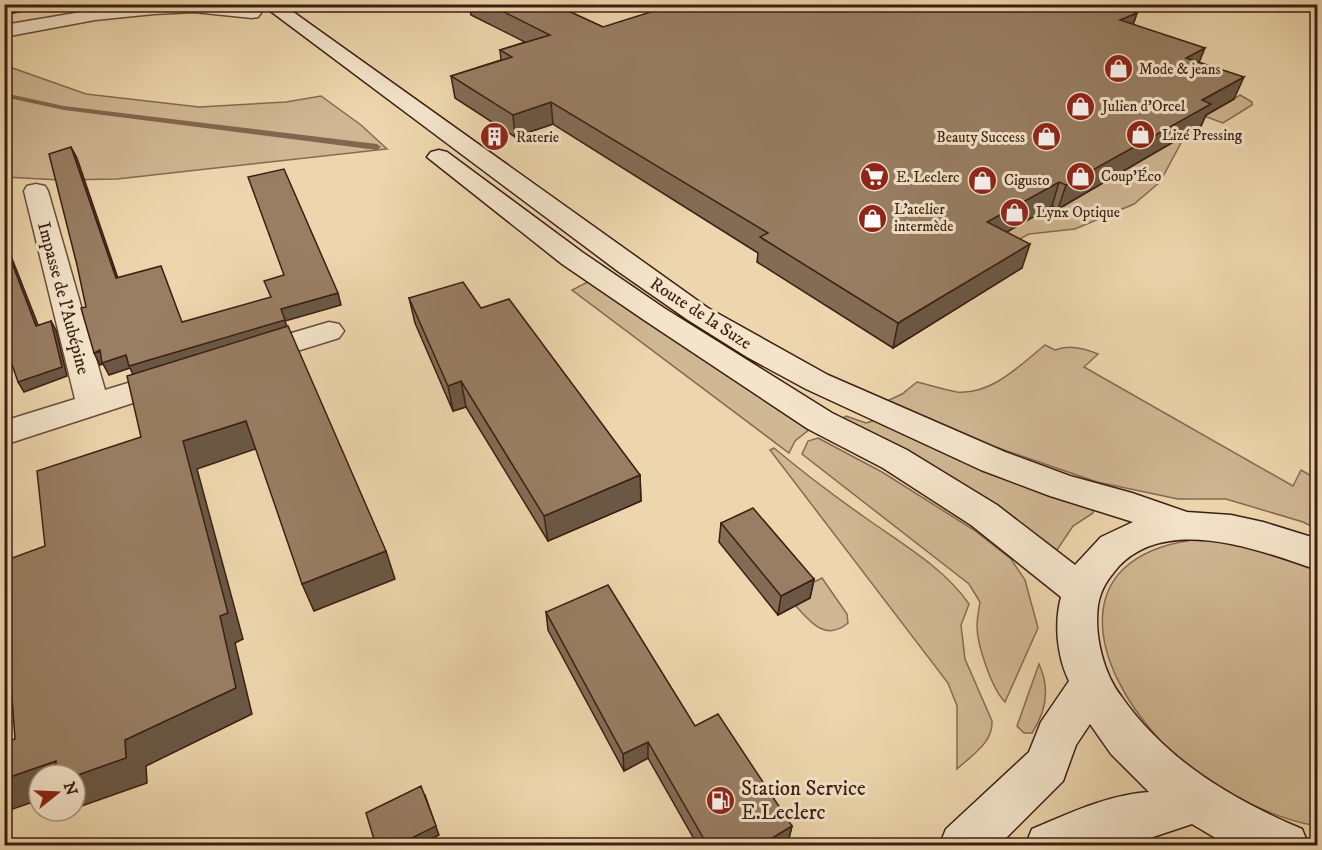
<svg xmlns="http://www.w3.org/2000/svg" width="1322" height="850" font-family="'IM FELL DW Pica',serif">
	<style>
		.green { fill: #cfb793; stroke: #866a52; stroke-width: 1.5 }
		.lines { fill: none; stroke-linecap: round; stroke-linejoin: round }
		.stream { fill: #82674f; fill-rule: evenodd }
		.street-casing { stroke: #684c39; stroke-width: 3 }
		.secondary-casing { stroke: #3c1e12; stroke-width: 3 }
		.street { fill: #f3e4ca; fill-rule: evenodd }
		.secondary { fill: #f3e4ca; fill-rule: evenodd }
		.wall { fill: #836c55; stroke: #3c1e12; stroke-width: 1.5 }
		.shaded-wall { fill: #6a5845; stroke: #3c1e12; stroke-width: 1.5 }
		.building { fill: #987e63; stroke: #3c1e12; stroke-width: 1.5 }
		.labels { text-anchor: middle; stroke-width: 6; stroke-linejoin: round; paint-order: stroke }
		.far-poi-label { font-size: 15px; fill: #3c1e12; stroke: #f3e4ca; text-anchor: start }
		.street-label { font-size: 18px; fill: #3c1e12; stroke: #f3e4ca }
		.near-poi-label { font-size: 21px; fill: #3c1e12; stroke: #f3e4ca; text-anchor: start }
	</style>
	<rect width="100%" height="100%" fill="#edd6ad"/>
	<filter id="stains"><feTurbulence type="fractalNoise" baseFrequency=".00333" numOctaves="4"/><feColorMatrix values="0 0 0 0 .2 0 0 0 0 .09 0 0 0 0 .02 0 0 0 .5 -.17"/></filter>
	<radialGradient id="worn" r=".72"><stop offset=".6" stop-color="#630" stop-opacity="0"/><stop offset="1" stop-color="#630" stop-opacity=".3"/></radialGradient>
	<path class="green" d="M4 65 86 94 199 107 286 102 321 96 361 125 387 149 117 179 60 180 5 177Z
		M1240 95 1252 102V105L1223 123 1204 116Z
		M1168 138 1181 143 1160 182 1134 204 1075 229 1029 234 1010 244 996 238 1052 206 1059 209 1130 167Z
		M599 276 820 421 795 441 789 453 572 290Z
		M1045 345 1055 350C1069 344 1084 348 1098 354L1084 367 1293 486 1301 470 1317 479V529L1303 522 1226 499H1178L1097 482 940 428 887 401 902 394 917 382C930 385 944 390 957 392 992 395 1020 365 1045 345Z
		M846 416 866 423 879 419 1093 508V513L1073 526 1057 550 996 507 842 419Z
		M818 438 882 472 974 530 1011 559 1025 580 1038 628 1005 702C992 689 977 645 977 626 977 618 979 609 980 602L969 584 802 454 808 441Z
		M774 448C805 474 837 498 870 521 904 545 945 569 969 604L961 625 965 659 992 721C993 743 972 755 957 769V706L948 683 770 450Z
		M1192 540 1242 543 1317 568V826C1263 817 1197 779 1159 739 1092 667 1064 559 1192 540Z
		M822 578 847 614 848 623C826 642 810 622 795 605L810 598 802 588Z
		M1039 664C1050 688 1046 712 1032 733H1024L1017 726Z"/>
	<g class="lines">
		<path class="stream" d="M4 93 64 106 377 144 381 147 377 150 64 110 4 97Z"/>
		<defs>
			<path id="street" d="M143 4H237L258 9 261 13 258 17 252 18 194 12 154 14 95 20 4 37V25L117 6Z
				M36 184 45 186 48 191 105 390 174 369 185 372 190 379 185 386 4 445V421L75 399 24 191 27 186Z
				M329 322 339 324 344 331 339 338 252 365 241 362 237 355 241 348Z"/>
			<path id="secondary" d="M261 4H282L708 308 828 375 1005 452 1070 476 1132 493 1187 512 1231 515 1263 522 1318 539V570C1261 551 1169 514 1119 566 1108 579 1101 588 1098 605 1094 635 1103 672 1121 696 1166 760 1231 799 1302 829L1309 846H1229L1192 824 1150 838 1128 840 1111 846H1025L1032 829C1070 813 1107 795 1149 792L1111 754 1090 724 1076 745 1063 781 998 846H939L946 829 1029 752 1041 722 1069 681C1057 656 1054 624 1061 597L971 525 883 468 808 429 644 320 562 264 427 157 431 152 439 150 447 152 582 252 664 308 832 413 907 450 997 505 1075 565 1101 537 1133 522 1050 496 981 470 806 389 747 357 688 320 619 272Z"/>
		</defs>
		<use href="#street" class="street-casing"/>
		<use href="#secondary" class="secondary-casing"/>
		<use href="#street" class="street"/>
		<use href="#secondary" class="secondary"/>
	</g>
	<path class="wall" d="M66 4H88L78 10Z
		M387 4H417L393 9Z
		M469 4H553L603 27 1137 13 1133 25 1199 62 1234 99 1206 115 1201 126 1058 209 1052 206 1006 232 1022 268 893 348 757 262 758 253 553 124 515 137 455 98 451 76 501 60 500 50 525 42 471 15Z
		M409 298 481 308 640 475 641 501 548 541 466 407 453 411 415 323Z
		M721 523 814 579 810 598 778 615 719 542Z
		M546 612 695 726 792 826 788 842 782 846H698L648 758 624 771 548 630Z"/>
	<path class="shaded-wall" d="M4 4H57L4 15Z
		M75 4H88L78 10Z
		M392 4H417L393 9Z
		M1137 13 1130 33 1120 20Z
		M1205 48 1196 70 1186 58Z
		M1244 77 1234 99 1206 115 1201 126 1058 209 1066 185 1202 100Z
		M551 102 553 124 515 137 513 115Z
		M71 147 77 158 122 290 116 278Z
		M1059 182 1052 206 981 247 987 222Z
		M4 238 42 335 36 326 4 242Z
		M1030 244 1022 268 893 348 898 323Z
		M338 293 341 305 285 321 289 332 135 379 130 368 109 375 103 364 100 365 94 353 281 309Z
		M51 321 56 330 67 376 24 392 18 382Z
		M461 381 466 407 453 411 448 386Z
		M246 421 258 448 197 469 243 639 235 643 252 714 146 766 147 783 79 807 75 803V776L125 740 183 441Z
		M640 475 641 501 548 541 544 516Z
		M386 551 395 579 314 611 302 584Z
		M814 579 810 598 778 615 781 596Z
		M7 661 25 690 4 697V662Z
		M648 742V758L624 771 623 754Z
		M56 761 69 775H39V800L4 812V779Z
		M425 795 439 835 416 846H396Z
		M792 826 788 842 782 846H759Z"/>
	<path class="building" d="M488 4H553L603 27 676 4H1112L1137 13 1120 20 1205 48 1186 58 1244 77 1202 100 1211 104 1066 185 1059 182 987 222 1030 244 898 323 760 237 768 233 551 102 513 115 451 76 512 57 500 50 550 35Z
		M71 147 116 278 161 266 182 322 271 297 264 281 284 275 248 177 284 169 338 293 281 309 285 320 129 366 126 355 102 363 100 350 94 353 81 308 86 307 77 265 49 154Z
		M4 242 36 326 51 321 62 367 18 382 4 341Z
		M463 282 481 308 509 299 640 475 544 516 461 381 448 386 409 298Z
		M288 326 386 551 302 584 246 421 183 441 228 613 220 616 236 688 125 740 126 758 75 776V775H56V761L4 779V743L15 739 10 670 8 671 7 661 4 662V561L45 546 37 471 141 437 127 376Z
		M753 508 814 579 781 596 721 523Z
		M608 585 695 726 718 714 792 826 759 846H708L648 742 623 754 546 612Z
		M421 786 436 826 396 846H376L366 813Z"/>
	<defs>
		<symbol id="shop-disc" viewBox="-11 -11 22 22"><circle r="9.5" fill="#8f2418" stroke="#f3e4ca"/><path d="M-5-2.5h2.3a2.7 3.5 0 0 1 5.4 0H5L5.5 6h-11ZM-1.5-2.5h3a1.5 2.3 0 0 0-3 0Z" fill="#fff"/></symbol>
		<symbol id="building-disc" viewBox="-11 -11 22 22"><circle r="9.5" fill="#8f2418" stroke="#f3e4ca"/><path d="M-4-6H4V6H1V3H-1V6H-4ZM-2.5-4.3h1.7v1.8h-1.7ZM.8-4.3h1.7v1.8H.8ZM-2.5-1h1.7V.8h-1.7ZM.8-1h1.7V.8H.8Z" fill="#fff"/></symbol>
		<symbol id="supermarket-disc" viewBox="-11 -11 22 22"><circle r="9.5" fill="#8f2418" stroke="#f3e4ca"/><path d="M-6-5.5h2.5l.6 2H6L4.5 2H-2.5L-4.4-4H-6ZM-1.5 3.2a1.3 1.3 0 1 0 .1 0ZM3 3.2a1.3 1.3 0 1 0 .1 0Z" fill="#fff"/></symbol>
		<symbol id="fuel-disc" viewBox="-11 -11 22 22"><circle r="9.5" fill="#8f2418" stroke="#f3e4ca"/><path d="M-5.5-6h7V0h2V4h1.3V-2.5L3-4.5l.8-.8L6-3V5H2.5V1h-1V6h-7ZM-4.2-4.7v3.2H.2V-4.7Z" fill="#fff"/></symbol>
	</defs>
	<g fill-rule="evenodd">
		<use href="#shop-disc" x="1102" y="52" width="33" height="33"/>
		<use href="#shop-disc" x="1064" y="90" width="33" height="33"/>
		<use href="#shop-disc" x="1124" y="118" width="33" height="33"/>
		<use href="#building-disc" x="478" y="120" width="33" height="33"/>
		<use href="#shop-disc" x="1030" y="120" width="33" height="33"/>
		<use href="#shop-disc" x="1064" y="160" width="33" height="33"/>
		<use href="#supermarket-disc" x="858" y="160" width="33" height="33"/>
		<use href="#shop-disc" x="966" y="164" width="33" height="33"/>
		<use href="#shop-disc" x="998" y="196" width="33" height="33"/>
		<use href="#shop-disc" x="856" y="202" width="33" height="33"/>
		<use href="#fuel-disc" x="704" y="784" width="33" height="33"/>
	</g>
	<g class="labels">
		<g class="far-poi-label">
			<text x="1139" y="74">Mode &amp; jeans</text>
			<text x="1102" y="111">Julien d'Orcel</text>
			<text x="1162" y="140">Lizé Pressing</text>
			<text x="516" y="142">Raterie</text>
			<text x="1025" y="142" text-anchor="end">Beauty Success</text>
			<text x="1101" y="181">Coup'Éco</text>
			<text x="896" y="182">E. Leclerc</text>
			<text x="1004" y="185">Cigusto</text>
			<text x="894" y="214">L'atelier<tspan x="894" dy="17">intermède</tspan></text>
			<text x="1036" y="217">Lynx Optique</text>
		</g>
		<g class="street-label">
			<text transform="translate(64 298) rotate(75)" y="6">Impasse de l'Aubépine</text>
			<text transform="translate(701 313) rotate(33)" y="6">Route de la Suze</text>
		</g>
		<g class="near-poi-label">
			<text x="741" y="795">Station Service<tspan x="741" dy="24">E.Leclerc</tspan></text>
		</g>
	</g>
	<rect width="1322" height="850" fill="none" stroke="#edd6ad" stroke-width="24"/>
	<rect x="6" y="6" width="1310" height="838" fill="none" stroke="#3c1e12" stroke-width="3"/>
	<rect x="12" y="12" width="1298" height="826" fill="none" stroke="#3c1e12" stroke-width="1.5"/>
	<g transform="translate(57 793) rotate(72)"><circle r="28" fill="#f3e4ca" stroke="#aa9580" stroke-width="1.5"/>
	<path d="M0-4.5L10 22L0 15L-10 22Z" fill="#8f2418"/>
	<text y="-9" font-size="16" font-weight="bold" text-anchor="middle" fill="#3c1e12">N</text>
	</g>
	<rect width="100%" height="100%" filter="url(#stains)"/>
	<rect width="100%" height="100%" fill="url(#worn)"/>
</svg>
